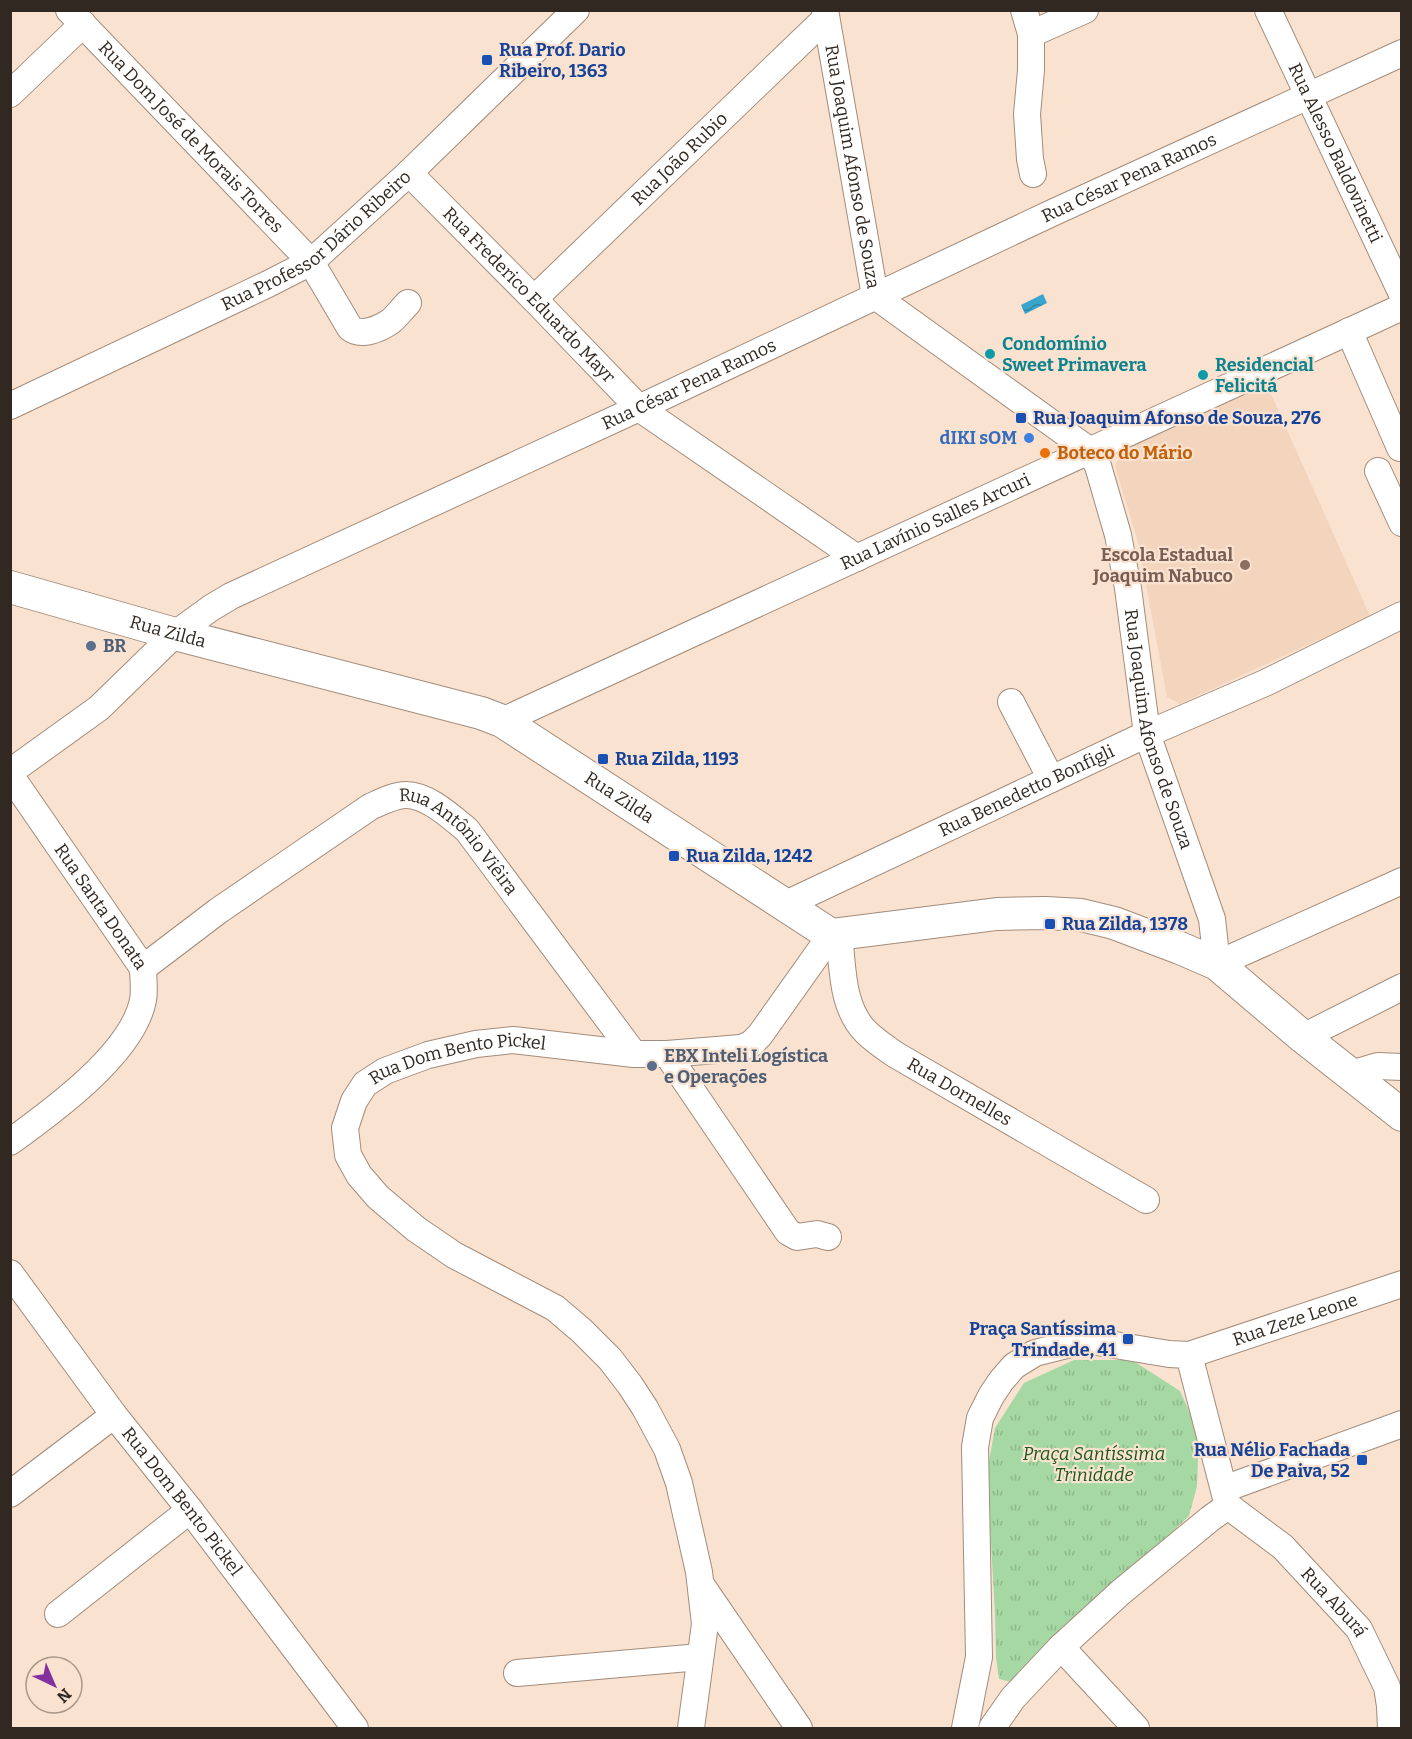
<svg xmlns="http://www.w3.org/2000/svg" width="1412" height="1739" font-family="Bitter,serif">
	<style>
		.built { fill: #f3d5be }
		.park { fill: url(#park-tufts) }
		.water { fill: url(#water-waves) }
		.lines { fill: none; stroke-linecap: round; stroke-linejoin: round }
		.minor-casing { stroke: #a28c7b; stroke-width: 28 }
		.major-casing { stroke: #a28c7b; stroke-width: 34 }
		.minor { stroke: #fff; stroke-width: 26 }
		.major { stroke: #fff; stroke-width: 32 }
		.transit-dot { fill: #1a4fb4; stroke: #fae2d0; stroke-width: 2 }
		.culture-dot { fill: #0f9aa8; stroke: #fae2d0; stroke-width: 2 }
		.shop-dot { fill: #3f7fe0; stroke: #fae2d0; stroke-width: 2 }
		.food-dot { fill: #e8710a; stroke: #fae2d0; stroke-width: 2 }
		.education-dot { fill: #8d6e63; stroke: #fae2d0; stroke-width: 2 }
		.service-dot { fill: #5c6f8a; stroke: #fae2d0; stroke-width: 2 }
		.labels { text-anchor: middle; stroke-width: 4.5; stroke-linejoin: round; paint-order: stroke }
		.transit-label { font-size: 18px; font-weight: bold; fill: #164399; stroke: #fae2d0; text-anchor: start }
		.street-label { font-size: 18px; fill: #312821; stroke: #fae2d0 }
		.culture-label { font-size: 18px; font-weight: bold; fill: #0d838f; stroke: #fae2d0; text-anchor: start }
		.shop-label { font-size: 18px; font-weight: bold; fill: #366cbe; stroke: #fae2d0; text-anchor: end }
		.food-label { font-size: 18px; font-weight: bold; fill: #c56008; stroke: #fae2d0; text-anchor: start }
		.education-label { font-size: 18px; font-weight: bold; fill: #785e54; stroke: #fae2d0; text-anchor: end }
		.service-label { font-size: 18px; font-weight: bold; fill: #4e5e75; stroke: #fae2d0; text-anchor: start }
		.park-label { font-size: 18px; font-style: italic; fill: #19581a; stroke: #fae2d0 }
	</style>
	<defs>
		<pattern id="park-tufts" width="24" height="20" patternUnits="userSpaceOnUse" patternTransform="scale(1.5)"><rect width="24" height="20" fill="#a5d8a2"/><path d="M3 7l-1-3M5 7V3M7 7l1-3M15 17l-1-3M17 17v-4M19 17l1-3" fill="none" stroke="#8eb98b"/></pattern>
		<pattern id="water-waves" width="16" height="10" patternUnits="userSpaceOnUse" patternTransform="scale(1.5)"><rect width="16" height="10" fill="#39a5cc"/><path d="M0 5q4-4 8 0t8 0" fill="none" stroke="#3186a5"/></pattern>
	</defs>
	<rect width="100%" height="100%" fill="#fae2d0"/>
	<path class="built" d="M1267 385 1370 616 1180 704 1167 697 1138 542 1115 466 1122 451Z"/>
	<path class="park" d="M1074 1360H1132L1180 1391 1199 1433 1197 1486 1189 1516 1022 1676 1011 1682 999 1679 996 1657 995 1614 987 1472 995 1428 1024 1383Z"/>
	<path class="water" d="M1043 294 1047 303 1025 314 1021 305Z"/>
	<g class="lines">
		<defs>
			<g id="minor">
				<path id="s1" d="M69 10 311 262 350 328C361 337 380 329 391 321 397 316 402 309 408 303"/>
				<path id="s2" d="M825 10 875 296 1089 450 1098 466 1118 535 1128 588 1147 734 1212 919 1217 964 1402 881"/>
				<path d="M1024 10 1031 34V70L1027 114 1030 159 1033 174"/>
				<path id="s3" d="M1268 10 1402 294"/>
				<path d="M1031 34 1085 10"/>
				<path d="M10 94 83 24"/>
				<path id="s4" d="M409 173 534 299 639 408 857 558"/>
				<path id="s5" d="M534 299 826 18"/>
				<path d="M1349 331 1400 448"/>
				<path id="s6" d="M10 406 268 284 311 262 409 173 576 10"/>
				<path d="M1378 471 1402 523"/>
				<path d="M1011 702 1051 779"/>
				<path id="s7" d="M502 721 1402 307"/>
				<path id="s8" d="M10 772 99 708 175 634 211 608 231 596 639 408 1052 213 1402 53"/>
				<path id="s9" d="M10 775 143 968C143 978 145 990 143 1000 133 1053 53 1111 10 1142"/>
				<path id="s10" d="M784 905 1147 734 1265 683 1402 615"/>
				<path id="s11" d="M839 935C843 967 841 1007 866 1032 875 1041 886 1048 896 1055L1146 1200"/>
				<path id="s12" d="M143 968 218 911 370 807C381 802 394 795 406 795 428 795 451 817 467 830L634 1054"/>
				<path d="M1303 1037 1402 987"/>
				<path d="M667 1054 788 1232 797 1237 817 1234 828 1237"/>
				<path d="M1351 1074 1378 1066 1402 1067"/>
				<path id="s13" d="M10 1273 114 1415 190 1510 355 1728"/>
				<path id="s14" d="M1189 1355 1402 1284"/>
				<path d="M1224 1489 1402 1424"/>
				<path d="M10 1494 114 1415"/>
				<path id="s15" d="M1228 1506 1283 1547 1359 1629 1387 1687 1390 1706 1391 1728"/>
				<path d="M702 1586 799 1728"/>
				<path d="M58 1614 190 1510"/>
				<path d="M1061 1647 1136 1728"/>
				<path d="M517 1673 700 1657"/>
				<path id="s16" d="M691 1728 705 1624 699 1572 679 1483 667 1449 645 1408 630 1385 610 1359 582 1331 555 1308 454 1255 416 1229 378 1197 359 1175 348 1155 345 1128 354 1101 365 1084 385 1071 428 1055 476 1044 513 1040 634 1054H667L741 1048 751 1044 760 1035 831 935"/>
				<path d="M965 1728 979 1657 975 1447 980 1418 991 1396 1001 1381 1014 1366 1035 1353 1079 1342H1097L1169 1354 1189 1355 1228 1506"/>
				<path d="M992 1728 1013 1698 1061 1647 1121 1592 1211 1518 1228 1506"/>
			</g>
			<g id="major">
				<path id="s17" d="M10 587 175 634 481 713 502 721 831 935 997 914 1046 913 1081 915 1114 923 1180 948 1217 964 1303 1037 1402 1115"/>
			</g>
		</defs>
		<use href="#minor" class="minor-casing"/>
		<use href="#major" class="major-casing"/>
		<use href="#minor" class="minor"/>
		<use href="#major" class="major"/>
	</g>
	<g class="transit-dot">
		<rect x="481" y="54" width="12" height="12" rx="3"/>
		<rect x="1015" y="412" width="12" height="12" rx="3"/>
		<rect x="597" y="753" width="12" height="12" rx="3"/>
		<rect x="668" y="850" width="12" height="12" rx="3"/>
		<rect x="1044" y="918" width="12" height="12" rx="3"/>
		<rect x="1122" y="1333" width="12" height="12" rx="3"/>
		<rect x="1356" y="1454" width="12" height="12" rx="3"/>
	</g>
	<g class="culture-dot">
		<circle cx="990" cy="354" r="6"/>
		<circle cx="1203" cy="375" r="6"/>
	</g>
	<circle class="shop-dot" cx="1029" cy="438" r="6"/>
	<circle class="food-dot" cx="1045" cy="453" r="6"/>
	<circle class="education-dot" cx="1245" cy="565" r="6"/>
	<g class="service-dot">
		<circle cx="91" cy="646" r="6"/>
		<circle cx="652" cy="1066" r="6"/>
	</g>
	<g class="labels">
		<g class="transit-label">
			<text x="499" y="56">Rua Prof. Dario<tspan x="499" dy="21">Ribeiro, 1363</tspan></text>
			<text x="1033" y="424">Rua Joaquim Afonso de Souza, 276</text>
			<text x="615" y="765">Rua Zilda, 1193</text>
			<text x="686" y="862">Rua Zilda, 1242</text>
			<text x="1062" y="930">Rua Zilda, 1378</text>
			<text x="1116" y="1335" text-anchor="end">Praça Santíssima<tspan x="1116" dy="21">Trindade, 41</tspan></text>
			<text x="1350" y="1456" text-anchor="end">Rua Nélio Fachada<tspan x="1350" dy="21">De Paiva, 52</tspan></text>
		</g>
		<g class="street-label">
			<text dy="6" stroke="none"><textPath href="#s1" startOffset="176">Rua Dom José de Morais Torres</textPath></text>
			<text dy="6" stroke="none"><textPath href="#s3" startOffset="158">Rua Alesso Baldovinetti</textPath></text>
			<text dy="6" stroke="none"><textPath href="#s5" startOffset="202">Rua João Rubio</textPath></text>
			<text dy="6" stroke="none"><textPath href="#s2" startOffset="159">Rua Joaquim Afonso de Souza</textPath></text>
			<text dy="6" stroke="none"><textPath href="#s8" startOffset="1274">Rua César Pena Ramos</textPath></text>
			<text dy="6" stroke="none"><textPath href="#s6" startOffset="350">Rua Professor Dário Ribeiro</textPath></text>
			<text dy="6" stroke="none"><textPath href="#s4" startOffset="171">Rua Frederico Eduardo Mayr</textPath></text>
			<text dy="6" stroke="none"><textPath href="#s8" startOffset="788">Rua César Pena Ramos</textPath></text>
			<text dy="6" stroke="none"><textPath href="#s7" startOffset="477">Rua Lavínio Salles Arcuri</textPath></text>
			<text dy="6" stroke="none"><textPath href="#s17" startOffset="164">Rua Zilda</textPath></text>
			<text dy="6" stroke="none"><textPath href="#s2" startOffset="843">Rua Joaquim Afonso de Souza</textPath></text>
			<text dy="6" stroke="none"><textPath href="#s10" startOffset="268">Rua Benedetto Bonfigli</textPath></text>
			<text dy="6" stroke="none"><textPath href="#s17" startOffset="650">Rua Zilda</textPath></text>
			<text dy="6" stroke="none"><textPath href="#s12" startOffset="388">Rua Antônio Viêira</textPath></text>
			<text dy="6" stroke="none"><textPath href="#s9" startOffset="160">Rua Santa Donata</textPath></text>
			<text dy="6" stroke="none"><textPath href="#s16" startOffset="902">Rua Dom Bento Pickel</textPath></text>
			<text dy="6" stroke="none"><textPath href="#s11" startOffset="214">Rua Dornelles</textPath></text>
			<text dy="6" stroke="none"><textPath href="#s14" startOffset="112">Rua Zeze Leone</textPath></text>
			<text dy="6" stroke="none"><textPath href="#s13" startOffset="286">Rua Dom Bento Pickel</textPath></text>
			<text dy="6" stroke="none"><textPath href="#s15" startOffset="144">Rua Aburá</textPath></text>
		</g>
		<g class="culture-label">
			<text x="1002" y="350">Condomínio<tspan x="1002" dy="21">Sweet Primavera</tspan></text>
			<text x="1215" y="371">Residencial<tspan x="1215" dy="21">Felicitá</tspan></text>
		</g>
		<g class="shop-label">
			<text x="1017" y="444">dIKI sOM</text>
		</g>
		<g class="food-label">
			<text x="1057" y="459">Boteco do Mário</text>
		</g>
		<g class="education-label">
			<text x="1233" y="561">Escola Estadual<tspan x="1233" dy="21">Joaquim Nabuco</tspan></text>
		</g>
		<g class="service-label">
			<text x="103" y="652">BR</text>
			<text x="664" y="1062">EBX Inteli Logística<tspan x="664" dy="21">e Operações</tspan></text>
		</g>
		<g class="park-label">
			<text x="1094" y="1460">Praça Santíssima<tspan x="1094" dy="21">Trinidade</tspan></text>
		</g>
	</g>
	<rect width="1412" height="1739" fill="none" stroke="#312821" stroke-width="24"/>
	<g transform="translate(54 1685) rotate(136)"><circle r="28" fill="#fae2d0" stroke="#aa988a" stroke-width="1.5"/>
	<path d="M0-4.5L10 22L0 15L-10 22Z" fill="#8331a0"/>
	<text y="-9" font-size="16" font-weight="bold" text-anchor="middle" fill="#312821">N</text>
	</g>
</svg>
